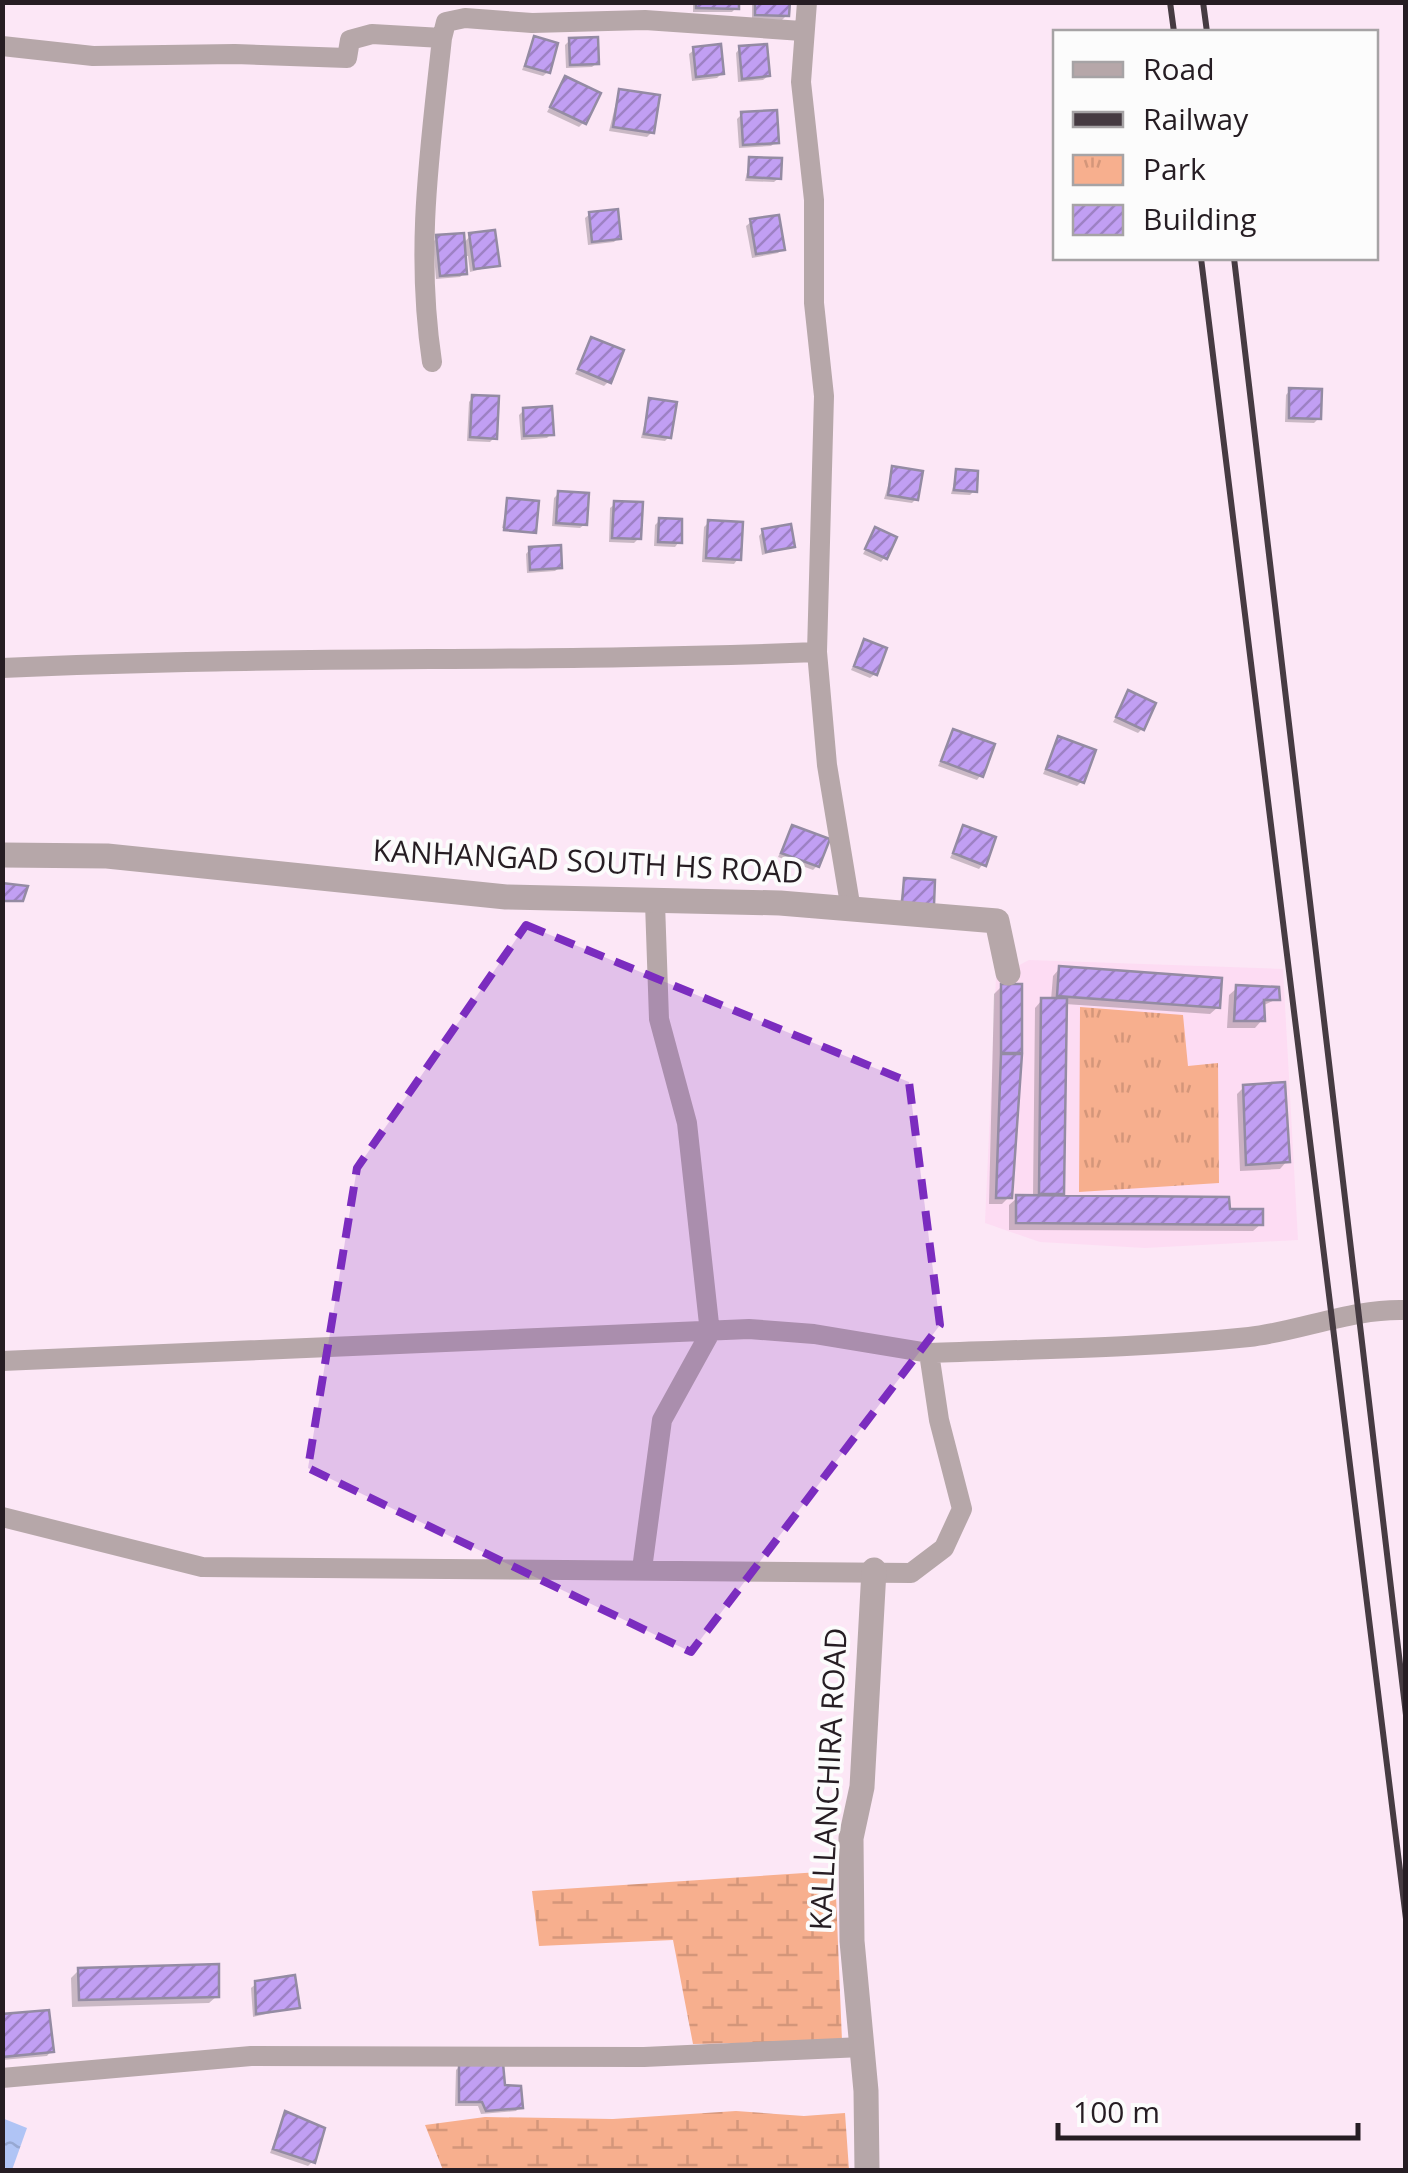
<svg xmlns="http://www.w3.org/2000/svg" width="1408" height="2173" font-family="'Open Sans',sans-serif">
	<style>
		.built { fill: #fddcf3 }
		.wetland { fill: url(#wetland-marsh) }
		.park { fill: url(#park-tufts) }
		.water { fill: url(#water-ripples) }
		.shadow { fill: #0003 }
		.building { fill: url(#building-hatch); stroke: #948ba3; stroke-width: 2.5 }
		.lines { fill: none; stroke-linecap: round; stroke-linejoin: round }
		.minor { stroke: #b6a7a9; stroke-width: 20 }
		.tertiary { stroke: #b6a7a9; stroke-width: 25 }
		.rail { stroke: #463b42; stroke-width: 6 }
		.marked { fill: #7b2cbf; fill-opacity: 0.2; stroke: #7b2cbf; stroke-width: 8; stroke-dasharray: 20 12; stroke-linejoin: round }
		.labels { text-anchor: middle; stroke-width: 8; stroke-linejoin: round; paint-order: stroke }
		.street-label { font-size: 30px; fill: #261d23; stroke: #fcfcfc }
	</style>
	<defs>
		<pattern id="wetland-marsh" width="20" height="14" patternUnits="userSpaceOnUse" patternTransform="scale(2.5)"><rect width="20" height="14" fill="#f7af8e"/><path d="M1 5h8M5 5V1M11 12h8M15 12V8" fill="none" stroke="#d4967a"/></pattern>
		<pattern id="park-tufts" width="24" height="20" patternUnits="userSpaceOnUse" patternTransform="scale(2.5)"><rect width="24" height="20" fill="#f7af8e"/><path d="M3 7l-1-3M5 7V3M7 7l1-3M15 17l-1-3M17 17v-4M19 17l1-3" fill="none" stroke="#d4967a"/></pattern>
		<pattern id="water-ripples" width="26" height="14" patternUnits="userSpaceOnUse" patternTransform="scale(2.5)"><rect width="26" height="14" fill="#b0c4f5"/><path d="M2 4q2-2 4 0t4 0M15 11q2-2 4 0t4 0" fill="none" stroke="#97a8d2"/></pattern>
		<pattern id="building-hatch" width="6" height="6" patternUnits="userSpaceOnUse" patternTransform="scale(2.5)"><rect width="6" height="6" fill="#c19ff3"/><path d="M-1 1l2-2M0 6l6-6M5 7l2-2" fill="none" stroke="#9d81c4"/></pattern>
	</defs>
	<rect width="100%" height="100%" fill="#fce7f6"/>
	<path class="built" d="M1029 960 1283 969 1298 1240 1145 1248 1040 1242 985 1223 996 977Z"/>
	<path class="wetland" d="M835 1871 842 2041 693 2044 673 1940 539 1946 532 1891Z
		M736 2111 804 2116 845 2113 849 2170H443L425 2125 485 2117 613 2119Z"/>
	<path class="park" d="M1080 1007 1183 1015 1188 1066 1218 1063 1219 1183 1079 1192Z"/>
	<path class="water" d="M2 2118 27 2128 12 2170 3 2167Z"/>
	<path class="shadow" d="M693 2H736V8L732 12H693Z
		M752 2H787V15L782 20 752 19Z
		M534 39 548 72 543 76 522 70Z
		M570 40 597 63 592 67 566 68 565 45Z
		M740 48 768 76 763 80 738 82 736 53Z
		M694 50 722 73 717 78 692 81 689 54Z
		M565 79 584 122 579 127 547 112Z
		M619 91 652 132 647 137 609 131Z
		M742 114 776 142 771 146 739 148 737 119Z
		M750 159 779 178 774 182 745 181Z
		M590 214 618 238 614 242 588 245 585 218Z
		M751 222 782 249 778 253 752 258 746 226Z
		M470 236 497 265 470 272 468 256H464L465 273 460 277 436 279 433 242 438 237 463 244Z
		M592 340 609 381 604 386 575 374Z
		M1290 390 1319 418 1314 423 1285 422 1286 395Z
		M473 397 494 438 490 442 467 441 469 402Z
		M650 401 669 437 665 441 641 438Z
		M524 410 551 434 547 438 521 440 519 415Z
		M893 469 916 499 912 503 884 499Z
		M957 471 975 490 970 495 951 494Z
		M559 493 585 524 580 528 552 526 554 498Z
		M508 500 533 531 502 528Z
		M615 504 639 538 634 543 609 542 610 508Z
		M660 520 679 542 675 547 654 546 655 525Z
		M709 522 738 559 734 564 702 562 704 527Z
		M876 530 885 557 881 562 863 554Z
		M763 531 793 546 762 555 759 536Z
		M530 549 560 567 555 571 527 573 526 554Z
		M864 642 875 674 870 678 851 670Z
		M1129 693 1142 729 1138 733 1113 722Z
		M953 732 981 775 977 780 938 766Z
		M1058 739 1082 781 1077 786 1043 774Z
		M792 827 817 866 813 870 778 857Z
		M964 828 983 864 979 869 950 858Z
		M905 880 932 882 899 907Z
		M1060 968 1218 1007 1210 1014 1065 1004 1062 1198 1227 1212 1261 1224 1253 1231 1009 1230V1205L1017 1198H1033L1035 1008 1042 1000H1051L1053 976Z
		M1002 986H1019L1009 1197 1002 1204H989L994 994Z
		M1237 988 1277 999 1262 1006V1020L1255 1028H1227L1229 995Z
		M1244 1087 1287 1161 1280 1169 1240 1171 1237 1094Z
		M79 1970 217 1996 209 2003 72 2007 71 1978Z
		M256 1984 297 2007 253 2017 251 1988Z
		M2 2017 51 2051 47 2056 2 2060Z
		M460 2066 503 2087 520 2107 516 2111 481 2114 478 2106H455L456 2070Z
		M285 2114 313 2161 308 2166 270 2153Z"/>
	<path class="building" d="M696 2H739V9L696 8Z
		M755 2H790L789 16 755 15Z
		M534 36 558 43 550 73 525 66Z
		M598 37 599 64 570 65 569 38Z
		M721 44 724 74 696 77 693 47Z
		M767 44 770 76 742 79 739 46Z
		M565 76 601 93 586 124 550 107Z
		M619 89 660 95 654 133 613 127Z
		M777 110 779 143 743 145 741 112Z
		M749 157 782 158 781 179 748 177Z
		M618 209 621 239 592 242 589 212Z
		M779 215 785 250 756 254 750 219Z
		M495 230 500 266 474 269 469 233Z
		M464 233 467 274 440 276 436 235Z
		M591 337 624 350 611 383 578 369Z
		M1289 388 1322 389 1321 419 1289 418Z
		M472 395 499 396 497 439 470 437Z
		M649 398 677 402 671 438 644 434Z
		M552 406 554 435 524 436 523 408Z
		M892 466 923 471 918 500 888 495Z
		M956 469 978 471 977 492 954 490Z
		M558 491 589 493 587 525 556 523Z
		M507 498 539 501 536 533 504 530Z
		M614 501 643 502 641 539 612 538Z
		M659 518 682 519V543L658 542Z
		M708 520 743 522 741 560 706 558Z
		M791 524 795 547 766 552 762 529Z
		M875 527 897 537 887 559 865 549Z
		M561 545 562 568 530 570 529 547Z
		M864 639 887 648 877 675 854 666Z
		M1128 690 1156 703 1144 730 1116 717Z
		M953 729 995 744 983 777 941 761Z
		M1058 736 1096 750 1084 783 1046 769Z
		M792 825 830 839 819 867 781 853Z
		M963 825 996 837 986 866 953 853Z
		M904 878 935 880 934 905 902 903Z
		M2 883 28 886 23 901H2Z
		M1059 966 1222 978 1220 1008 1057 996Z
		M1001 984H1022V1053H1001Z
		M1236 985 1279 987 1280 1000H1264L1265 1021H1234Z
		M1041 998H1067L1064 1194H1039Z
		M1001 1054H1022L1012 1198H996Z
		M1285 1082 1290 1162 1246 1165 1243 1085Z
		M1016 1195 1229 1197 1230 1209H1263V1225L1016 1223Z
		M219 1964V1997L79 2000 78 1968Z
		M295 1975 300 2008 256 2014 255 1981Z
		M49 2010 54 2052 2 2057V2014Z
		M459 2063H503L505 2085 521 2086 523 2108 486 2111 482 2102H459Z
		M285 2111 325 2128 315 2163 273 2149Z"/>
	<g class="lines">
		<path class="minor" d="M807 2 801 82 814 200V303L824 396 817 652 827 765 851 910
			M2 46 93 56 235 54 347 58 350 40 372 34 442 38 446 22 465 18 532 23 645 20 802 31
			M432 362C415 249 430 151 442 38
			M2 668C274 655 545 663 817 652
			M2 1361 749 1329 814 1334 929 1353
			M2 1517 202 1567 911 1573 944 1548 962 1509 939 1420 929 1353C1035 1349 1143 1348 1249 1337 1301 1331 1353 1308 1406 1310
			M642 1569 662 1420 710 1333 687 1123 659 1019 655 903
			M2 2078 251 2056 644 2057 862 2047"/>
		<path class="tertiary" d="M2 855 107 856 506 897 780 903 997 921 1008 973
			M867 2170 866 2091 852 1941 851 1838 862 1787 874 1570"/>
		<path class="rail" d="M1170 2 1174 32
			M1203 2 1207 32
			M1201 258 1406 1919
			M1234 258 1406 1715"/>
	</g>
	<path class="marked" d="M526 925 909 1082 940 1325 691 1652 308 1468 357 1168Z"/>
	<g class="labels">
		<g class="street-label">
			<text transform="translate(588 862) rotate(3)" y="10">KANHANGAD SOUTH HS ROAD</text>
			<text transform="translate(829 1779) rotate(-87)" y="10">KALLLANCHIRA ROAD</text>
		</g>
	</g>
	<rect width="1408" height="2173" fill="none" stroke="#261d23" stroke-width="10"/>
	<rect x="1053" y="30" width="325" height="230" fill="#fcfcfc" stroke="#a6a3a5" stroke-width="2.5"/>
	<rect x="1073" y="62" width="50" height="15" fill="#b6a7a9" stroke="#a6a3a5" stroke-width="2.5"/>
	<text x="1143" y="80" font-size="30" fill="#261d23">Road</text>
	<rect x="1073" y="112" width="50" height="15" fill="#463b42" stroke="#a6a3a5" stroke-width="2.5"/>
	<text x="1143" y="130" font-size="30" fill="#261d23">Railway</text>
	<rect x="1073" y="155" width="50" height="30" fill="url(#park-tufts)" stroke="#a6a3a5" stroke-width="2.5"/>
	<text x="1143" y="180" font-size="30" fill="#261d23">Park</text>
	<rect x="1073" y="205" width="50" height="30" fill="url(#building-hatch)" stroke="#a6a3a5" stroke-width="2.5"/>
	<text x="1143" y="230" font-size="30" fill="#261d23">Building</text>
	<path d="M1058 2123v15h300v-15" fill="none" stroke="#261d23" stroke-width="5"/>
	<text x="1073" y="2123" font-size="30" fill="#261d23" stroke="#fcfcfc" stroke-width="8" paint-order="stroke">100 m</text>
</svg>
